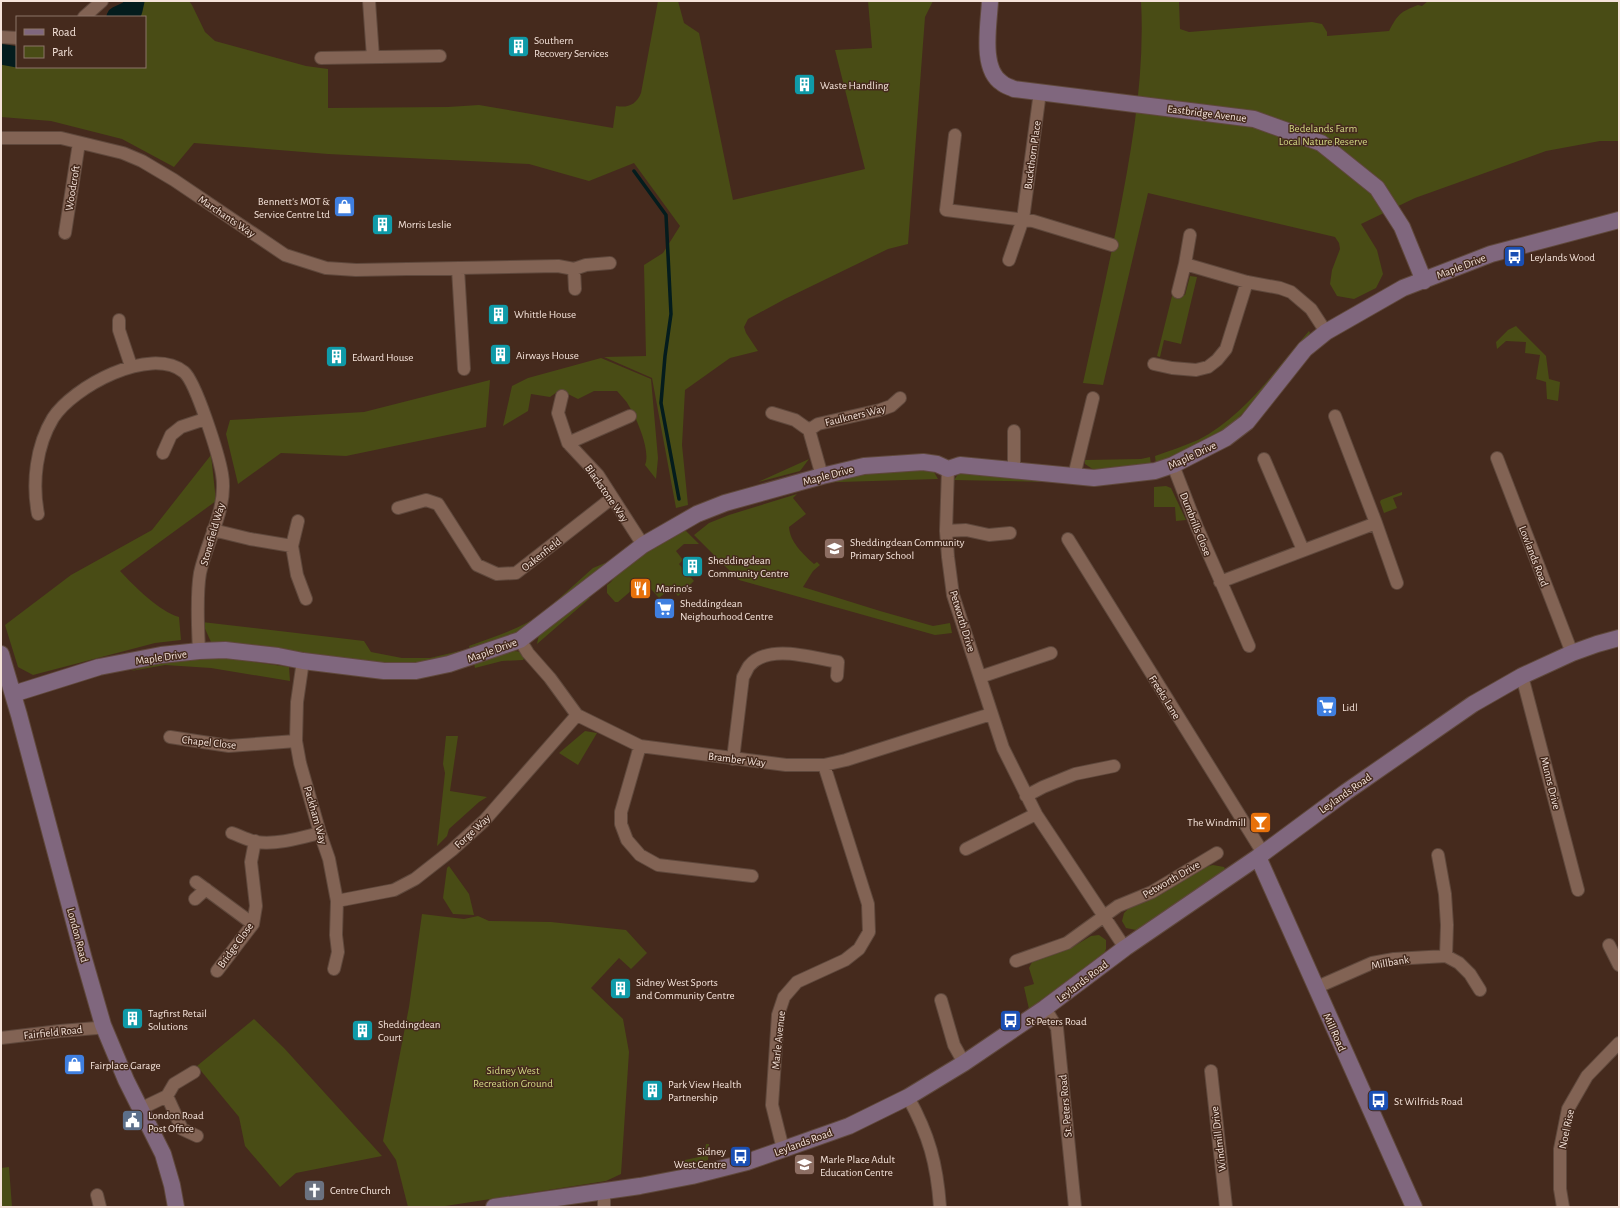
<svg xmlns="http://www.w3.org/2000/svg" width="1620" height="1208" font-family="'Alegreya Sans',sans-serif">
	<style>
		.green { fill: #494c15 }
		.lines { fill: none; stroke-linecap: round; stroke-linejoin: round }
		.stream { stroke: #041c1d; stroke-width: 3.5 }
		.river { stroke: #041c1d; stroke-width: 21 }
		.street-casing { stroke: #5f483c; stroke-width: 14 }
		.secondary-casing { stroke: #5f483c; stroke-width: 18 }
		.street { stroke: #826354; stroke-width: 12 }
		.secondary { stroke: #80677e; stroke-width: 16 }
		.labels { text-anchor: middle; stroke-width: 3; stroke-linejoin: round; paint-order: stroke }
		.poi-label { font-size: 11px; fill: #f5e3da; stroke: #452a1d; text-anchor: start }
		.street-label { font-size: 11px; fill: #f5e3da; stroke: #452a1d }
		.park-label { font-size: 11px; fill: #d2d884; stroke: #452a1d }
	</style>
	<rect width="100%" height="100%" fill="#452a1d"/>
	<path class="green" d="M139 1H189L192 5 205 32 215 41 306 66 328 69V108L448 107 479 105 613 128 616 106C628 108 636 105 641 93L658 1H678L684 23 699 33 733 200 865 169 835 50 872 48 868 1H933L925 17 908 244 888 249 785 299 748 319 744 327 746 333 758 351 730 358 685 390 682 445 688 505 676 508 652 378 604 357 646 356 644 265 663 253 680 226 634 163 589 181 529 164 328 154 194 143 174 167 122 139 51 121 1 117V60L17 63V67H145V17H114Z
		M1141 1H1179L1180 29 1189 32 1312 22 1322 24 1327 32V36L1389 31C1398 14 1400 12 1418 5L1422 6 1428 1H1619V141H1600L1546 151 1415 198 1361 224 1377 250 1383 274 1376 288 1354 299 1337 296 1330 284 1332 270 1340 249 1339 243 1335 237 1148 193 1103 385 1083 383C1095 329 1107 274 1118 220 1132 148 1145 75 1141 1Z
		M1190 276 1197 277 1181 344 1164 340 1160 357 1157 356 1173 292 1185 295Z
		M1516 326 1546 356 1549 379 1560 382 1558 401 1547 399 1546 382 1536 379 1540 355 1525 353 1526 342 1506 341 1497 349 1496 342 1508 330Z
		M1309 331 1310 333 1306 339C1275 376 1243 424 1199 446 1185 453 1170 458 1156 464L1155 456C1169 451 1184 446 1198 440 1245 416 1275 370 1309 331Z
		M601 358 651 379 658 458 656 479 645 465C651 451 637 419 629 406 626 400 621 396 617 391H594L578 399 560 390 550 397 531 394 528 411 503 426 512 386 528 378Z
		M490 380 486 427 346 456 281 453 238 484 226 434 230 420 364 412Z
		M211 455 216 501 120 571C135 587 159 611 179 617L181 640 155 643 33 675 18 667 5 625 71 575 152 530Z
		M1150 457 1151 465 1097 472 1085 464V460L1141 459Z
		M809 459 800 471 758 482Z
		M926 467 934 472 938 479 807 483 874 469Z
		M969 470 1051 482 954 480 959 473Z
		M1166 486 1171 488 1186 520 1176 521 1175 507H1154V487Z
		M1402 492V495L1393 498 1397 508 1384 513 1380 502 1381 500Z
		M797 494 793 498 806 514 789 527C790 542 803 554 814 564L817 562 820 565 813 571 803 587 880 611 933 626 950 623 952 633 935 635 739 580 694 535 709 523 729 515Z
		M682 527 699 544H684L676 551 683 560 679 564 694 581 678 596 671 588 659 598 641 578 631 588 632 590 618 602H615L607 593V585L611 582 624 564Z
		M605 563H610L522 632 471 652 469 646C495 636 521 629 544 612L593 568Z
		M587 598H590L537 644 539 634Z
		M202 622 364 641 371 652 402 658H430L464 650 466 655 422 663 386 665 211 642Z
		M513 651C518 651 523 652 525 657L523 660 502 661 475 668 474 664Z
		M227 658 289 667 290 681 211 668 165 665 131 671 165 660Z
		M585 731 597 733 578 765 559 753Z
		M446 736H458L450 791 487 797 479 802 449 829 447 836 437 846 445 773 443 764Z
		M1213 865 1224 867 1225 869 1146 926 1136 930 1126 928 1122 921 1124 913 1130 907C1154 894 1188 871 1213 865Z
		M449 866 469 894 474 915 453 914 443 898 447 868Z
		M422 914 464 919 478 916 489 921 551 922 626 930 647 953 631 969 619 958 591 988 623 1019 629 1052 621 1174 606 1181 439 1207H408L396 1160 383 1141 409 1007Z
		M1099 935 1106 940V949L1104 954 1029 1009 1024 987 1034 984 1029 968 1033 960 1071 948 1091 936Z
		M254 1019 284 1048 382 1156 296 1173 280 1187 245 1146 239 1117 197 1066Z
		M706 1144H709L708 1160 681 1168 680 1161 704 1156Z
		M9 1167 12 1207H1V1168Z"/>
	<g class="lines">
		<path class="stream" d="M634 171 666 215 671 314 665 356 661 403 679 499"/>
		<path class="river" d="M117 17 132 10 134 1
			M1 54 17 57"/>
		<defs>
			<path id="street" d="M369 1 373 57
				M84 17 102 1
				M1 37 17 38
				M321 58 440 56
				M955 135 946 210 1033 221 1112 245
				M1 138H61L123 153 142 161 174 180 285 255 326 268 356 270 558 266 574 269 586 265 610 263
				M65 233 79 143
				M1009 260 1023 219 1040 92
				M1185 264 1190 235
				M458 269 464 369
				M574 269 575 289
				M1178 292 1185 264 1247 282 1280 288 1291 292 1311 309 1326 332
				M119 320V330L131 366
				M1154 364 1172 368 1196 370 1208 367 1217 360 1226 349 1247 282
				M562 396 558 413 568 443 598 475 643 545
				M772 413 795 420 809 430
				M568 443 630 416
				M163 453 171 435 181 427 205 419
				M1497 458 1572 653
				M1264 459 1303 550
				M1173 465 1197 527 1249 646
				M948 469 946 531 948 557 953 595 1003 748 1036 814 1125 948
				M1014 470V431
				M822 476 809 430 818 424 880 410 891 406 900 398
				M1074 476 1093 398
				M398 508 426 500 438 504 477 565 497 574 516 573 612 498
				M38 514C32 483 36 446 53 418 73 387 150 345 184 372 196 382 219 456 222 474 228 508 207 540 200 573 196 596 198 627 199 651
				M1376 523 1397 583
				M213 530 250 539 292 546 298 521
				M946 531 966 530 989 535 1010 533
				M1068 539 1263 853
				M292 546 297 575 306 599
				M1220 582 1376 523 1335 416
				M520 640 528 653 550 678 577 715 640 746 786 765H824L846 760 991 714
				M303 661 297 702 296 741 300 763 320 833 329 859 337 901 336 935 338 952 334 969
				M1522 676 1578 890
				M980 677 1051 653
				M170 737 229 746 296 741
				M640 746 621 812V824L627 840 640 855 658 865 752 876
				M733 759 743 677C745 674 747 669 749 666 768 643 813 658 838 662L837 676
				M1026 796 1043 787 1075 774 1114 766
				M232 833C240 836 248 840 256 842 277 845 300 838 320 833
				M966 849 1036 814
				M1438 855 1445 894 1447 925 1446 956
				M196 882 253 924
				M195 899 206 889
				M337 901 394 890 415 879 452 850 484 821 577 715
				M1609 945 1619 965
				M1016 961 1067 943 1118 906 1152 892 1217 853
				M217 971 253 924 256 906 251 862 255 841
				M1315 988 1372 963 1394 959 1446 956 1459 963 1470 974 1480 990
				M941 1000 954 1045 964 1063
				M1045 1008 1057 1028 1075 1207
				M1 1038 60 1031 97 1028 103 1025
				M1211 1071 1226 1207
				M167 1096 182 1129 197 1136
				M908 1097C929 1135 937 1164 940 1207
				M140 1109 167 1096 174 1084 194 1072
				M783 1149 772 1105 778 1015 784 997 797 982 845 960 859 949 869 932 868 904 824 765
				M604 1192V1207
				M97 1195 100 1207
				M1563 1207 1560 1189V1149L1568 1109 1587 1076 1619 1043"/>
			<path id="secondary" d="M990 1C989 24 980 69 1002 83 1005 86 1010 87 1014 89L1254 119 1321 143 1377 188 1402 227 1424 281
				M1 654 19 715 84 959 103 1025 126 1080 163 1154 172 1185 176 1207
				M13 694 99 667 161 655 199 651 225 650 278 656 303 661 384 671H416L449 664 520 640 643 545 697 514 725 503 822 476 864 466 923 462 937 464 948 469 960 465 1094 478 1155 471 1173 465 1226 438 1247 422 1305 349 1326 332 1403 288 1491 254 1619 220
				M1258 857 1414 1207
				M494 1207 640 1186 692 1176 747 1162 849 1126 908 1097 964 1063 1045 1008 1125 948 1258 857 1346 792 1473 704 1522 676 1572 653 1597 644 1619 638"/>
		</defs>
		<use href="#street" class="street-casing"/>
		<use href="#secondary" class="secondary-casing"/>
		<use href="#street" class="street"/>
		<use href="#secondary" class="secondary"/>
	</g>
	<defs>
		<symbol id="building-square" viewBox="-11 -11 22 22"><rect x="-9" y="-9" width="18" height="18" rx="4" fill="#0f9aa8" stroke="#452a1d"/><path d="M-4-6H4V6H1V3H-1V6H-4ZM-2.5-4.3h1.7v1.8h-1.7ZM.8-4.3h1.7v1.8H.8ZM-2.5-1h1.7V.8h-1.7ZM.8-1h1.7V.8H.8Z" fill="#fff"/></symbol>
		<symbol id="shop-square" viewBox="-11 -11 22 22"><rect x="-9" y="-9" width="18" height="18" rx="4" fill="#3f7fe0" stroke="#452a1d"/><path d="M-5-2.5h2.3a2.7 3.5 0 0 1 5.4 0H5L5.5 6h-11ZM-1.5-2.5h3a1.5 2.3 0 0 0-3 0Z" fill="#fff"/></symbol>
		<symbol id="bus-square" viewBox="-11 -11 22 22"><rect x="-9" y="-9" width="18" height="18" rx="4" fill="#1a4fb4" stroke="#452a1d"/><path d="M-5-6H5V4H4V6H2V4H-2V6H-4V4H-5ZM-3.5-4V0h7V-4ZM-3.5 1.2v1.5H-2V1.2ZM2 1.2v1.5H3.5V1.2Z" fill="#fff"/></symbol>
		<symbol id="school-square" viewBox="-11 -11 22 22"><rect x="-9" y="-9" width="18" height="18" rx="4" fill="#8d6e63" stroke="#452a1d"/><path d="M0-5L7-2L0 1L-7-2ZM-4 1L0 2.5L4 1V4Q0 6-4 4Z" fill="#fff"/></symbol>
		<symbol id="restaurant-square" viewBox="-11 -11 22 22"><rect x="-9" y="-9" width="18" height="18" rx="4" fill="#e8710a" stroke="#452a1d"/><path d="M-5-6h1v4h1v-4h1v4h1v-4h1v5L-1.5 .5V6h-2V.5L-5-1ZM5-6V6H3V1.5H1.5Q1.5-4 5-6Z" fill="#fff"/></symbol>
		<symbol id="supermarket-square" viewBox="-11 -11 22 22"><rect x="-9" y="-9" width="18" height="18" rx="4" fill="#3f7fe0" stroke="#452a1d"/><path d="M-6-5.5h2.5l.6 2H6L4.5 2H-2.5L-4.4-4H-6ZM-1.5 3.2a1.3 1.3 0 1 0 .1 0ZM3 3.2a1.3 1.3 0 1 0 .1 0Z" fill="#fff"/></symbol>
		<symbol id="bar-square" viewBox="-11 -11 22 22"><rect x="-9" y="-9" width="18" height="18" rx="4" fill="#e8710a" stroke="#452a1d"/><path d="M-6-5H6L.8 .8V4.5H3.5V6h-7V4.5H-.8V.8Z" fill="#fff"/></symbol>
		<symbol id="civic-square" viewBox="-11 -11 22 22"><rect x="-9" y="-9" width="18" height="18" rx="4" fill="#5c6f8a" stroke="#452a1d"/><path d="M-.6-6.5H3V-4.5H.6V-3L4-1V1h2V6H-6V1h2V-1L-.6-3ZM-1.2 2.5V6h2.4V2.5Z" fill="#fff"/></symbol>
		<symbol id="university-square" viewBox="-11 -11 22 22"><rect x="-9" y="-9" width="18" height="18" rx="4" fill="#8d6e63" stroke="#452a1d"/><path d="M0-5L7-2L0 1L-7-2ZM-4 1L0 2.5L4 1V4Q0 6-4 4Z" fill="#fff"/></symbol>
		<symbol id="church-square" viewBox="-11 -11 22 22"><rect x="-9" y="-9" width="18" height="18" rx="4" fill="#6b7280" stroke="#452a1d"/><path d="M-1.2-6h2.4v3.5h3.3v2.4h-3.3V6h-2.4V-.1h-3.3v-2.4h3.3Z" fill="#fff"/></symbol>
	</defs>
	<g fill-rule="evenodd">
		<use href="#building-square" x="506" y="34" width="25" height="25"/>
		<use href="#building-square" x="792" y="72" width="25" height="25"/>
		<use href="#shop-square" x="332" y="194" width="25" height="25"/>
		<use href="#building-square" x="370" y="212" width="25" height="25"/>
		<use href="#bus-square" x="1502" y="244" width="25" height="25"/>
		<use href="#building-square" x="486" y="302" width="25" height="25"/>
		<use href="#building-square" x="488" y="342" width="25" height="25"/>
		<use href="#building-square" x="324" y="344" width="25" height="25"/>
		<use href="#school-square" x="822" y="536" width="25" height="25"/>
		<use href="#building-square" x="680" y="554" width="25" height="25"/>
		<use href="#restaurant-square" x="628" y="576" width="25" height="25"/>
		<use href="#supermarket-square" x="652" y="596" width="25" height="25"/>
		<use href="#supermarket-square" x="1314" y="694" width="25" height="25"/>
		<use href="#bar-square" x="1248" y="810" width="25" height="25"/>
		<use href="#building-square" x="608" y="976" width="25" height="25"/>
		<use href="#building-square" x="120" y="1006" width="25" height="25"/>
		<use href="#bus-square" x="998" y="1008" width="25" height="25"/>
		<use href="#building-square" x="350" y="1018" width="25" height="25"/>
		<use href="#shop-square" x="62" y="1052" width="25" height="25"/>
		<use href="#building-square" x="640" y="1078" width="25" height="25"/>
		<use href="#bus-square" x="1366" y="1088" width="25" height="25"/>
		<use href="#civic-square" x="120" y="1108" width="25" height="25"/>
		<use href="#bus-square" x="728" y="1144" width="25" height="25"/>
		<use href="#university-square" x="792" y="1152" width="25" height="25"/>
		<use href="#church-square" x="302" y="1178" width="25" height="25"/>
	</g>
	<g class="labels">
		<g class="poi-label">
			<text x="534" y="44">Southern<tspan x="534" dy="13">Recovery Services</tspan></text>
			<text x="820" y="89">Waste Handling</text>
			<text x="330" y="205" text-anchor="end">Bennett's MOT &amp;<tspan x="330" dy="13">Service Centre Ltd</tspan></text>
			<text x="398" y="228">Morris Leslie</text>
			<text x="1530" y="261">Leylands Wood</text>
			<text x="514" y="318">Whittle House</text>
			<text x="516" y="359">Airways House</text>
			<text x="352" y="361">Edward House</text>
			<text x="850" y="546">Sheddingdean Community<tspan x="850" dy="13">Primary School</tspan></text>
			<text x="708" y="564">Sheddingdean<tspan x="708" dy="13">Community Centre</tspan></text>
			<text x="656" y="592">Marino's</text>
			<text x="680" y="607">Sheddingdean<tspan x="680" dy="13">Neighourhood Centre</tspan></text>
			<text x="1342" y="711">Lidl</text>
			<text x="1246" y="826" text-anchor="end">The Windmill</text>
			<text x="636" y="986">Sidney West Sports<tspan x="636" dy="13">and Community Centre</tspan></text>
			<text x="148" y="1017">Tagfirst Retail<tspan x="148" dy="13">Solutions</tspan></text>
			<text x="1026" y="1025">St Peters Road</text>
			<text x="378" y="1028">Sheddingdean<tspan x="378" dy="13">Court</tspan></text>
			<text x="90" y="1069">Fairplace Garage</text>
			<text x="668" y="1088">Park View Health<tspan x="668" dy="13">Partnership</tspan></text>
			<text x="1394" y="1105">St Wilfrids Road</text>
			<text x="148" y="1119">London Road<tspan x="148" dy="13">Post Office</tspan></text>
			<text x="726" y="1155" text-anchor="end">Sidney<tspan x="726" dy="13">West Centre</tspan></text>
			<text x="820" y="1163">Marle Place Adult<tspan x="820" dy="13">Education Centre</tspan></text>
			<text x="330" y="1194">Centre Church</text>
		</g>
		<g class="street-label">
			<text transform="translate(1207 113) rotate(7)" y="4">Eastbridge Avenue</text>
			<text transform="translate(1032 155) rotate(-82)" y="4">Buckthorn Place</text>
			<text transform="translate(72 188) rotate(-81)" y="4">Woodcroft</text>
			<text transform="translate(227 216) rotate(34)" y="4">Marchants Way</text>
			<text transform="translate(1461 266) rotate(-21)" y="4">Maple Drive</text>
			<text transform="translate(855 415) rotate(-14)" y="4">Faulkners Way</text>
			<text transform="translate(1192 455) rotate(-25)" y="4">Maple Drive</text>
			<text transform="translate(828 475) rotate(-15)" y="4">Maple Drive</text>
			<text transform="translate(607 493) rotate(55)" y="4">Blackstone Way</text>
			<text transform="translate(1196 524) rotate(68)" y="4">Dumbrills Close</text>
			<text transform="translate(212 534) rotate(-74)" y="4">Stonefield Way</text>
			<text transform="translate(541 554) rotate(-38)" y="4">Oakenfield</text>
			<text transform="translate(1534 556) rotate(69)" y="4">Lowlands Road</text>
			<text transform="translate(963 621) rotate(73)" y="4">Petworth Drive</text>
			<text transform="translate(492 650) rotate(-20)" y="4">Maple Drive</text>
			<text transform="translate(161 657) rotate(-8)" y="4">Maple Drive</text>
			<text transform="translate(1165 697) rotate(58)" y="4">Freeks Lane</text>
			<text transform="translate(209 742) rotate(6)" y="4">Chapel Close</text>
			<text transform="translate(737 759) rotate(7)" y="4">Bramber Way</text>
			<text transform="translate(1551 783) rotate(76)" y="4">Munns Drive</text>
			<text transform="translate(1345 793) rotate(-35)" y="4">Leylands Road</text>
			<text transform="translate(316 815) rotate(74)" y="4">Packham Way</text>
			<text transform="translate(472 831) rotate(-43)" y="4">Forge Way</text>
			<text transform="translate(1171 879) rotate(-30)" y="4">Petworth Drive</text>
			<text transform="translate(78 935) rotate(75)" y="4">London Road</text>
			<text transform="translate(235 945) rotate(-54)" y="4">Bridge Close</text>
			<text transform="translate(1390 962) rotate(-10)" y="4">Millbank</text>
			<text transform="translate(1082 981) rotate(-37)" y="4">Leylands Road</text>
			<text transform="translate(53 1032) rotate(-6)" y="4">Fairfield Road</text>
			<text transform="translate(1335 1032) rotate(66)" y="4">Mill Road</text>
			<text transform="translate(778 1040) rotate(-84)" y="4">Marle Avenue</text>
			<text transform="translate(1065 1106) rotate(-95)" y="4">St. Peters Road</text>
			<text transform="translate(1566 1129) rotate(-78)" y="4">Noel Rise</text>
			<text transform="translate(1218 1139) rotate(-97)" y="4">Windmill Drive</text>
			<text transform="translate(803 1142) rotate(-20)" y="4">Leylands Road</text>
		</g>
		<g class="park-label">
			<text x="1323" y="132">Bedelands Farm<tspan x="1323" dy="13">Local Nature Reserve</tspan></text>
			<text x="513" y="1074">Sidney West<tspan x="513" dy="13">Recreation Ground</tspan></text>
		</g>
	</g>
	<rect width="1620" height="1208" fill="none" stroke="#f5e3da" stroke-width="4"/>
	<rect x="16" y="16" width="130" height="52" fill="#452a1d" stroke="#8b7469"/>
	<rect x="24" y="29" width="20" height="6" fill="#80677e" stroke="#8b7469"/>
	<text x="52" y="36" font-size="12" fill="#f5e3da">Road</text>
	<rect x="24" y="46" width="20" height="12" fill="#494c15" stroke="#8b7469"/>
	<text x="52" y="56" font-size="12" fill="#f5e3da">Park</text>
</svg>
